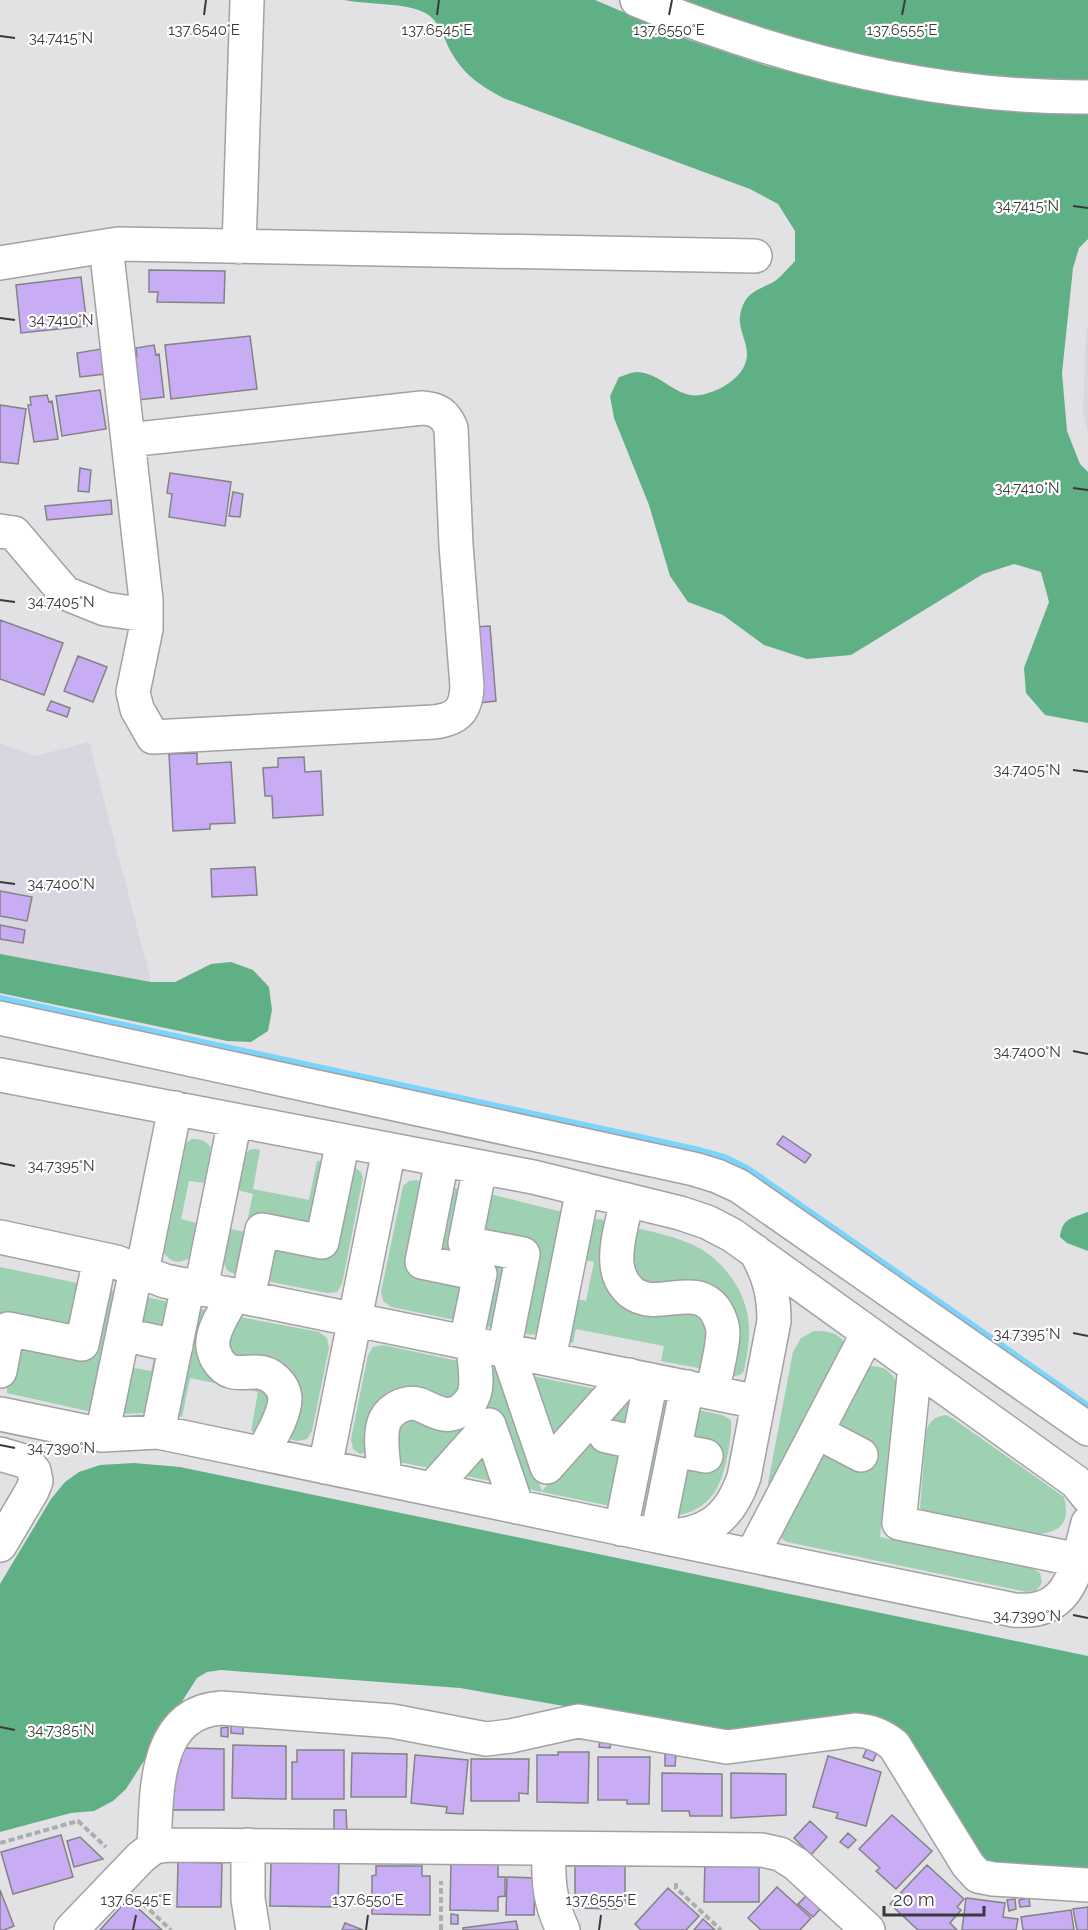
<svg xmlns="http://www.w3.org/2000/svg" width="1088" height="1930" font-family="Raleway,sans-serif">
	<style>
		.built { fill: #dad6e0 }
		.green { fill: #9ed0b2 }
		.forest { fill: #60b085 }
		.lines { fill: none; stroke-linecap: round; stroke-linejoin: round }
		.stream { stroke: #7ad5fc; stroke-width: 10 }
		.building { fill: #c9adf4; stroke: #838285; stroke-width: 1.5 }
		.minor-casing { stroke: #a2a1a4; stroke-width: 36 }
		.path { stroke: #adacaf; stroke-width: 4; stroke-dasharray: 6 3; stroke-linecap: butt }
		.minor { stroke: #fff; stroke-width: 33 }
		.ticks { fill: none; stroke: #3a393b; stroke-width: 2 }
		.ticks-label { font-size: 15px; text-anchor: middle; fill: #3a393b; stroke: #fff; stroke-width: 4.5; stroke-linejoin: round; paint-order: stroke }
	</style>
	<rect width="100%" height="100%" fill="#e2e1e4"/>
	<path class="built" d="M1088 322V434L1083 414 1086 337Z
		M89 742 163 1028 0 993V743L35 756Z"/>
	<path class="green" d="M192 1139C201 1139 206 1140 211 1148L204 1183 189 1181 181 1219 196 1223 189 1258C179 1264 171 1263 164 1253L186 1143Z
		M254 1149 260 1150 253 1189 309 1200 317 1161 323 1162 318 1226 256 1222 241 1274C214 1276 227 1245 230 1229L245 1232 253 1194 238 1190 245 1155 249 1150Z
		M355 1168 361 1172 363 1178 342 1284 337 1292 327 1293 267 1281V1246L328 1251 348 1169Z
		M417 1180 424 1184 412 1268 464 1279 455 1320 391 1307 383 1301 381 1292 403 1186 409 1181Z
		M456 1188 463 1192 456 1248 507 1258 496 1326 489 1327 483 1323 489 1269 438 1258 449 1189Z
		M490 1194 566 1213 537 1334 529 1335 522 1331 532 1248 475 1229Z
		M601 1219 607 1223 606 1263 711 1322 704 1369 661 1361 664 1346 576 1329 573 1343 564 1340 571 1298 586 1301 594 1262 579 1259 593 1220Z
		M640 1229C658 1233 676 1237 693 1245 726 1260 751 1298 749 1334 749 1347 746 1359 744 1371L740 1375 734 1376 729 1373 731 1346 678 1287 633 1281 631 1235 634 1230Z
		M0 1267 77 1283 82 1286 73 1330 0 1319Z
		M114 1291 119 1294 92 1412 7 1393V1387L18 1343 90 1356 107 1292Z
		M146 1297 169 1302 162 1350 146 1413 122 1414 128 1367 151 1371 154 1357 132 1352Z
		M203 1309 210 1312 246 1381 277 1399 256 1432 251 1431 258 1392 190 1378 182 1417 177 1416 196 1310Z
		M240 1317 319 1332 327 1338 329 1348 312 1431 307 1439 297 1441 286 1438 290 1413 235 1365 225 1330Z
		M814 1331C827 1331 838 1332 846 1344L771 1486 768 1483 793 1352 801 1338Z
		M383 1345 458 1361 462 1400 422 1397 370 1452 360 1454 353 1449 351 1439 368 1355 373 1347Z
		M872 1366C884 1367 890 1370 896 1381L880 1537 1032 1568 1040 1573 1042 1583 1036 1591 1027 1592 787 1542 779 1537 862 1371Z
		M490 1367 500 1370 542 1491 628 1395 632 1397 625 1447 610 1506 518 1487 492 1411 439 1470 399 1462 392 1422 398 1415 428 1418Z
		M528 1375 600 1390 552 1443Z
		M665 1403 671 1406 650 1512H643L637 1509 658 1404Z
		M698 1410 722 1415 731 1420C732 1432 730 1441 728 1453 721 1487 713 1508 676 1516L688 1445Z
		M946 1415 955 1420 1064 1497C1070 1521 1063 1531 1039 1534L925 1511 920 1508 926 1432C929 1421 934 1417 946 1415Z
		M487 1440 501 1483 456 1474Z"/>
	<path class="forest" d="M344 0H595L689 40 764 65 840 85 918 100 996 110 1088 114V239L1079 248 1073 268 1062 373 1067 431 1080 464 1088 472V723L1045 715 1026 693 1024 668 1049 602 1041 572 1014 564 983 574 851 655 807 659 764 645 723 615 688 602 670 576 649 505 614 418 610 396 619 377C624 376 631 372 637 372 662 373 676 399 701 395 720 391 746 377 747 355 747 337 734 326 743 305 749 290 762 289 775 281 782 276 788 268 795 261V231L778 204 750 189 503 98C480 85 465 76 451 52 444 39 441 23 427 14 409 2 366 5 344 0Z
		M683 0H1088V79C955 81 806 50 683 0Z
		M0 954 151 982H175L211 964 231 962 253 970 269 987 272 1010 268 1031 251 1042 227 1041 0 993Z
		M1088 1212V1251L1067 1243 1060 1237C1062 1218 1072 1218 1088 1212Z
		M134 1463 180 1467 1088 1656V1872L984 1865 903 1736 708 1731 460 1688 221 1670 207 1672 197 1678 126 1789 113 1801 94 1811 71 1813 0 1832V1584L51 1499 65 1482 79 1472 100 1465Z"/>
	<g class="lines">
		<path class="stream" d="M0 1000 699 1152 724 1159 748 1171 1088 1408"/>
	</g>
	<path class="building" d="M149 270 225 271 224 303 157 302 158 292H149Z
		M81 277 87 326 21 333 16 285Z
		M250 336 257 389 171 399 165 345Z
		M154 345 156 355 159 354 164 397 138 400 133 357H137L136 348Z
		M101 349 105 374 80 377 77 353Z
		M100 390 106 429 62 436 56 396Z
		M47 395 49 402 52 401 58 439 34 442 28 405H31L30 397Z
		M0 405 26 409 18 464 0 462Z
		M80 468 91 470 89 492 78 491Z
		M170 473 231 482 225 526 169 517 172 494 167 493Z
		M233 492 243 494 240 517 229 516Z
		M111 500 112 514 47 520 45 506Z
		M0 620 63 643 44 695 0 679Z
		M490 626 496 701 479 703 474 627Z
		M78 656 107 667 93 702 64 691Z
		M51 701 70 708 67 717 47 710Z
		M197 753V764L231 762 235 823 210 824V829L173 831 169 754Z
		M304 757 305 772 321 771 323 815 273 818 272 796H265L263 768 278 767V758Z
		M255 867 257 895 212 897 211 869Z
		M0 891 32 897 27 921 0 916Z
		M0 925 25 930 23 943 0 939Z
		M783 1136 811 1155 805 1163 777 1144Z
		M231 1725 243 1726V1734L231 1733Z
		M228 1727V1737L221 1736V1728Z
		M600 1739 611 1741 610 1748 599 1747Z
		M233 1745 286 1746V1799L232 1798Z
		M181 1748 224 1749V1810H170V1761H181Z
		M867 1748 877 1752 873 1761 863 1757Z
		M297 1750H344V1799H292V1762H297Z
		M558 1752H589L588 1803 537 1802V1755H558Z
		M352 1753 407 1754 406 1797H351Z
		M665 1754H676L675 1766H665Z
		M415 1755 468 1760 463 1814 446 1813 447 1807 411 1803Z
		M828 1756 881 1772 866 1826 836 1818 838 1813 813 1807Z
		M598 1757H650L649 1804H627V1800H598Z
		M471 1759H529L528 1794 519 1793V1801H471Z
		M662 1773 722 1774V1816H690L689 1811H662Z
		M731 1773 786 1774V1815L731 1818Z
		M334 1810H346L347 1833H334Z
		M892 1815 932 1851 896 1889 876 1871 880 1868 859 1849Z
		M810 1821 827 1837 811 1855 794 1838Z
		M848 1833 856 1840 848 1848 840 1842Z
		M61 1835 73 1877 13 1894 1 1852Z
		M80 1837 103 1859 74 1867 67 1841Z
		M705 1860 759 1861V1902H704Z
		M451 1861 498 1862V1877H505V1896L498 1897V1911L450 1910Z
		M575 1861 625 1862V1903H617V1909L575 1908Z
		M178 1862 222 1863 221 1907H177Z
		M271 1863H339L338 1907 270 1906Z
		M927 1865 964 1899 957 1907 961 1910 950 1923 957 1930H918L890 1904Z
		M376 1866H422V1876H430V1915L372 1914V1876L376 1875Z
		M507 1877 535 1878 534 1915H506Z
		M777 1887 811 1918 800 1930H761L748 1918Z
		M668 1888 699 1916 686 1930H641L635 1924Z
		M0 1890 14 1926 4 1930H0Z
		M808 1894 822 1907 813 1917 798 1904Z
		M966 1898 1005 1903 1003 1917 1018 1919 1016 1930H962Z
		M1029 1898 1030 1906 1020 1907 1019 1900Z
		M128 1899 162 1930H100Z
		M1015 1899 1016 1909 1009 1911 1007 1900Z
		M1088 1907V1930H1077L1073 1909Z
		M1071 1910 1074 1930H1023L1021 1917Z
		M451 1914 458 1915V1924H451Z
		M703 1919 715 1930H694Z
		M516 1921 518 1930H463V1928Z
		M345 1923 363 1930H342Z"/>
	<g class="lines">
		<defs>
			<path id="minor" d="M637 0C780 59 933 98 1088 97
				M106 246 146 600V629L133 692 137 709 153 737 434 722C458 719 466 710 467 686L456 545 451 428C445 414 438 409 422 408L128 440
				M239 247 247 1
				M0 263 118 244 755 256
				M0 531 14 533 65 593 105 609 146 615
				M0 1018 694 1169 717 1176 739 1186 1088 1429
				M0 1075 533 1177 680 1213 707 1222 732 1235 1076 1482 1088 1497
				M442 1160 422 1262 480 1274 466 1342
				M480 1167 465 1243 523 1254 504 1350
				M627 1200C623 1220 615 1244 617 1264 618 1275 623 1285 631 1292 657 1313 695 1280 716 1311 720 1318 723 1325 723 1333 722 1353 716 1373 712 1392
				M0 1237 116 1262 165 1281 758 1402
				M142 1272 175 1108
				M201 1288 235 1120
				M234 1295C227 1308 214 1326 213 1341 212 1347 214 1353 217 1359 228 1377 240 1372 257 1372 271 1372 284 1385 285 1398 285 1416 270 1438 262 1454
				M248 1298 262 1230 322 1242 343 1141
				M144 1339 176 1346
				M507 1350 547 1467 629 1375
				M549 1359 583 1189
				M915 1366 899 1523 1078 1560
				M0 1371 8 1329 82 1344 100 1259
				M687 1387 657 1536 1014 1610C1073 1615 1076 1567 1088 1523
				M0 1414 102 1435 158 1432 657 1536C703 1538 729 1521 744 1477L774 1321C774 1294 769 1274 755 1251
				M158 1432 188 1285
				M817 1432 861 1455
				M102 1435 136 1270
				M606 1436 638 1443
				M674 1450 706 1456
				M0 1454 27 1462 34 1471 36 1481 32 1491 0 1545
				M325 1467 389 1150
				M385 1479C384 1462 378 1436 385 1420 392 1407 408 1400 421 1405 436 1412 447 1420 463 1409 468 1405 472 1400 474 1394 479 1380 473 1358 473 1343
				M432 1489 489 1425 517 1507
				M621 1529 651 1380
				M752 1555 868 1333
				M248 1845V1899L253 1930
				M154 1847C157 1796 152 1713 221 1708L392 1721 486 1739 511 1736 578 1721 727 1747 855 1730C871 1731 881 1735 894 1745L968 1865 978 1876 993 1879 1088 1885
				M549 1849C548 1880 549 1901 563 1930
				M71 1930 141 1857 154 1847 170 1845 762 1850 780 1854 796 1864 868 1930"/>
		</defs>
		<use href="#minor" class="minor-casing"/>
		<path class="path" d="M0 1843 78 1821 106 1847
			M676 1883V1888L721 1930
			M143 1904 171 1930
			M441 1930V1881"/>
		<use href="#minor" class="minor"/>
	</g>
	<path class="ticks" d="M204 15 206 0M437 15 439 0M669 15 672 0M902 15 905 0M0 36 15 38M1073 206 1088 208M0 318 15 320M1073 488 1088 490M0 600 15 602M1073 770 1088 772M0 882 15 884M1073 1051 1088 1054M0 1163 15 1166M1073 1333 1088 1336M0 1445 15 1448M1073 1615 1088 1618M0 1727 15 1730M133 1930 136 1915M366 1930 368 1915M599 1930 601 1915"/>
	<g class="ticks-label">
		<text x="204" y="35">137.6540°E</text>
		<text x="437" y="35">137.6545°E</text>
		<text x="669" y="35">137.6550°E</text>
		<text x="902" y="35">137.6555°E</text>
		<text x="61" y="43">34.7415°N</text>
		<text x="1027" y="211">34.7415°N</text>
		<text x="61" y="325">34.7410°N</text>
		<text x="1027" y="493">34.7410°N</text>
		<text x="61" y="607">34.7405°N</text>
		<text x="1027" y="775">34.7405°N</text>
		<text x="61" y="889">34.7400°N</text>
		<text x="1027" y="1057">34.7400°N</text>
		<text x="61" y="1171">34.7395°N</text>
		<text x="1027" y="1339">34.7395°N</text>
		<text x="61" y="1453">34.7390°N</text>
		<text x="1027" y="1621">34.7390°N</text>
		<text x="61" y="1735">34.7385°N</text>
		<text x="136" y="1905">137.6545°E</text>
		<text x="368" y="1905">137.6550°E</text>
		<text x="601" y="1905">137.6555°E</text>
	</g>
	<path d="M884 1906v9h100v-9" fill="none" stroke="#3a393b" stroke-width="3"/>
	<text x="893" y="1906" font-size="18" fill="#3a393b" stroke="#ffffff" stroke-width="4.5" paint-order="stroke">20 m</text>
</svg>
